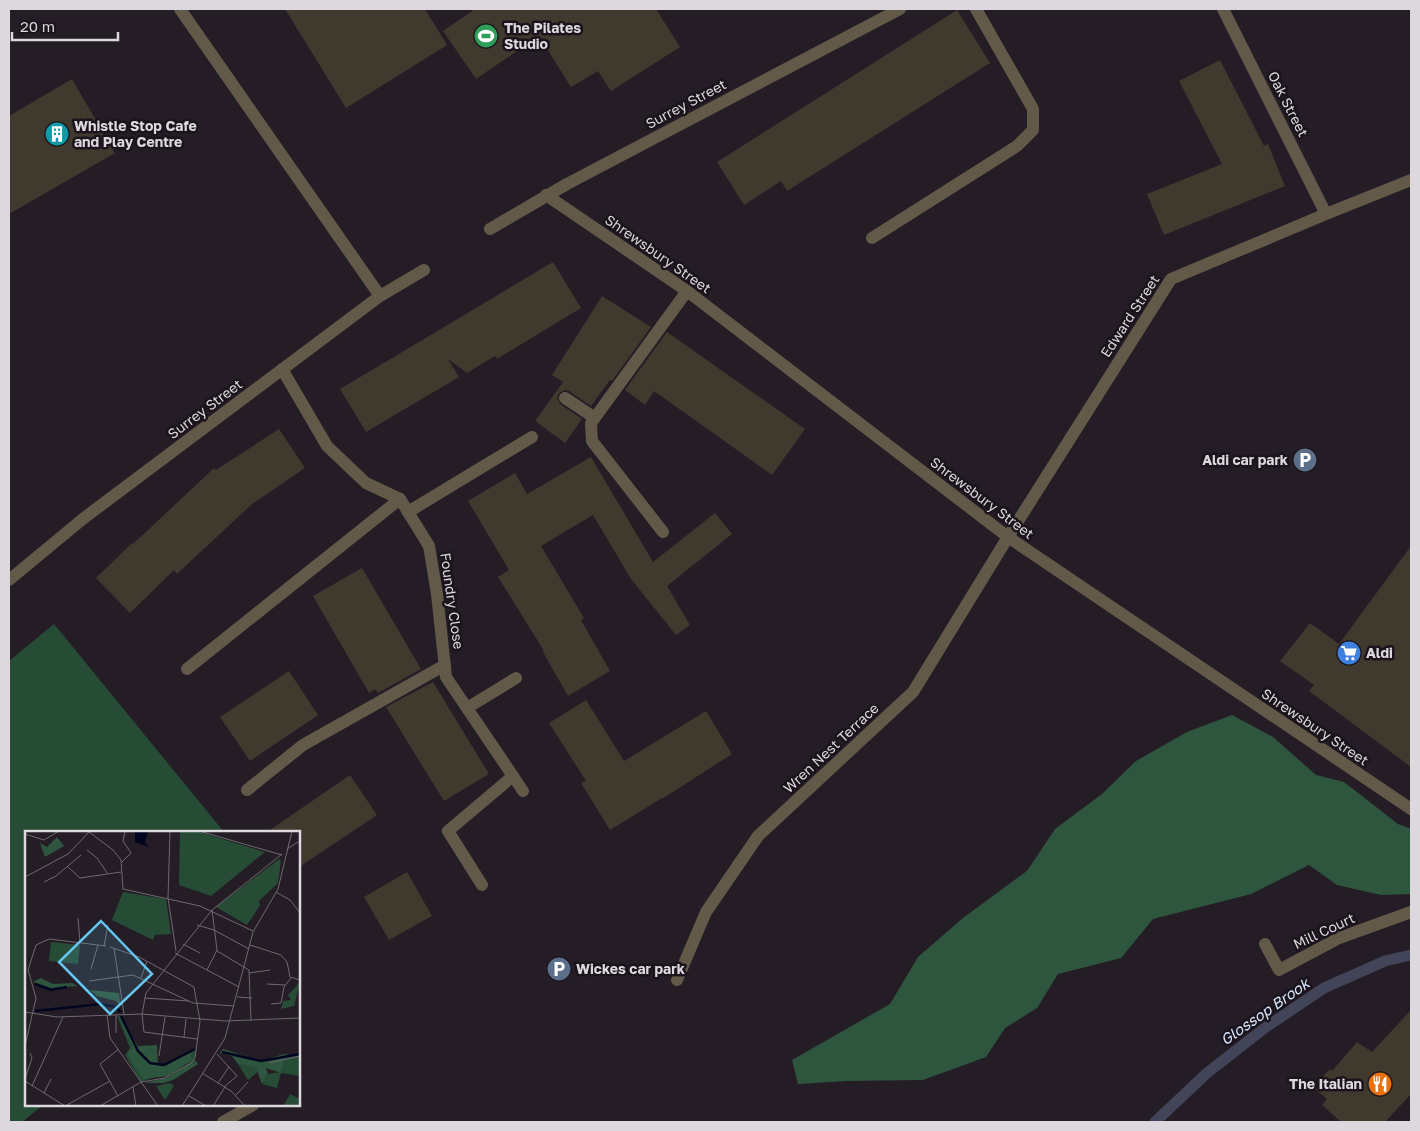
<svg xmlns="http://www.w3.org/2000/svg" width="1420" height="1131" font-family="'Golos Text',sans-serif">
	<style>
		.green { fill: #264c36 }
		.forest { fill: #2e563f }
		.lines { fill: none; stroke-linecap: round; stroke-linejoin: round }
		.stream { stroke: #424559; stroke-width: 11 }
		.building { fill: #3f392e }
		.lane { stroke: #625949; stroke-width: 12 }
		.street { stroke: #625949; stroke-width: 12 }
		.labels { text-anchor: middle; stroke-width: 5; stroke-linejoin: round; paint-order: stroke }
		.poi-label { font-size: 14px; font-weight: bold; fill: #ddd8de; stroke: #1b141d; text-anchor: start }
		.street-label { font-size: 14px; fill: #ddd8de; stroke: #1b141d }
		.water-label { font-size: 15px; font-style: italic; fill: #d6e6fd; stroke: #1b141d }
		.inset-river { fill: none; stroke: #000620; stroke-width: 2.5 }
		.inset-road { fill: none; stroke: #6f6870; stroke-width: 1 }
		.view { fill: #64c5ee; fill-opacity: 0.15; stroke: #64c5ee; stroke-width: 2.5 }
		.inset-edge { fill: none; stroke: #ddd8de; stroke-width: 2.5 }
	</style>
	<rect width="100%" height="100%" fill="#251d26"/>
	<path class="green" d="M54 624 224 832H26V1105H43L22 1122H9V661Z"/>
	<path class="forest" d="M1232 715 1273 737 1316 775 1344 782 1398 824 1411 829V894L1381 895 1337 885 1309 865 1251 894 1153 919 1121 958 1058 974 1037 1008 1005 1028 986 1057 923 1080 846 1081 798 1084 792 1060 890 1004 918 957 963 918 1027 871 1055 829 1102 794 1136 761 1187 732Z"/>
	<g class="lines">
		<path class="stream" d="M1155 1122 1207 1073 1266 1027 1324 988 1385 961 1411 955"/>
	</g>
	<path class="building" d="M285 9H425L447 45 346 108Z
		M475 9H656L680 47 611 91 598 71 571 87 539 36 476 79 443 31Z
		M957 10 990 63 787 191 781 181 744 205 717 162Z
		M1220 60 1264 146 1268 144 1285 186 1164 235 1147 194 1222 164 1179 81Z
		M72 79 115 153 9 214V116Z
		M553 262 581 308 497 359 495 356 467 373 448 359 459 377 366 432 340 389Z
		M602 296 651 327 612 381 610 380 591 406 569 391 565 390 559 393 557 398 560 404 582 419 565 443 535 421 563 382 552 375Z
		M667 332 805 429 772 475 654 391 645 405 625 390Z
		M279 429 305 468 252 504 177 574 174 570 130 613 96 578 132 543 133 544 214 468 216 470Z
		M591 457 653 562 715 513 732 534 667 586 690 625 676 635 631 579 593 515 541 546 584 618 581 620 610 671 568 696 543 652 544 651 498 577 509 570 468 501 515 473 527 494Z
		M1411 546V767L1309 691 1314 685 1280 661 1310 623 1339 644Z
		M362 568 421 669 378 693 375 689 369 693 313 596Z
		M289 671 318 715 250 761 220 717Z
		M433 682 489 774 444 801 386 707Z
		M586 700 624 761 706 711 732 754 662 799V798L610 830 581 783 586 781 549 723Z
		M350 775 377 815 299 867V832H267Z
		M407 872 432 916 389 940 364 897Z
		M1411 1010V1094L1385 1122H1341L1322 1105 1327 1099 1313 1087 1330 1069 1332 1071 1357 1042 1372 1052Z"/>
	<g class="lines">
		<path class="lane" d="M872 238 1017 146 1033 130V109L976 9
			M565 398 595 418
			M408 512 532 437
			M663 532 592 441 591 423 687 291
			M187 669 400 499
			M247 790 303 745 445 665
			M482 885 448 831 513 776
			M223 1122 253 1105"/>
		<path class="street" d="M180 9 380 296
			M1223 9 1326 214
			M546 195 687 291 1008 537 1411 809
			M490 229 567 184 900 9
			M282 369 327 446 366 483 400 499 429 546 437 594 446 677 523 791
			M9 580 84 518 380 296 424 270
			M467 708 516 678
			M1265 944 1279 970 1339 938 1411 912
			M677 980 706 912 758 836 913 692 1008 537 1171 279 1326 214 1411 180"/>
	</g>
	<defs>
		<symbol id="stadium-disc" viewBox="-11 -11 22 22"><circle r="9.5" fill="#2e9e5b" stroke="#1b141d"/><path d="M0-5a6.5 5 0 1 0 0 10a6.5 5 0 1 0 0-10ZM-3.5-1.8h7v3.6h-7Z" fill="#fff"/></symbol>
		<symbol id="building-disc" viewBox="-11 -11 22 22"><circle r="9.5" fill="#0f9aa8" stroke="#1b141d"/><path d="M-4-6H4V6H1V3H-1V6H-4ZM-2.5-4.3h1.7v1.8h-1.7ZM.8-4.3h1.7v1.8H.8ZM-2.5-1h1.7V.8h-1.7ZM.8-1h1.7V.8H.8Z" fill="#fff"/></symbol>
		<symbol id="parking-disc" viewBox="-11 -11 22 22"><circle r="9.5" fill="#5c6f8a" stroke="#1b141d"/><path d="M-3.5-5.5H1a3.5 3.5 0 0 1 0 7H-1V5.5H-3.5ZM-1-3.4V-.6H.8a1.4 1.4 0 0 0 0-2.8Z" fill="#fff"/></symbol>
		<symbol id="supermarket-disc" viewBox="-11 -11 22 22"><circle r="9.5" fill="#3f7fe0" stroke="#1b141d"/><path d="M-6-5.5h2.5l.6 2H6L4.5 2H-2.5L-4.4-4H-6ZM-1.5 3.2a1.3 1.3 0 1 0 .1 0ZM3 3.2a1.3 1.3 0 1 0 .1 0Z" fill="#fff"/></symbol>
		<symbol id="restaurant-disc" viewBox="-11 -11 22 22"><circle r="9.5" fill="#e8710a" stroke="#1b141d"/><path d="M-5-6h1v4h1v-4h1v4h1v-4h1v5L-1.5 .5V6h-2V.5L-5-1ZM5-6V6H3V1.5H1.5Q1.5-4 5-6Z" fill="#fff"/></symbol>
	</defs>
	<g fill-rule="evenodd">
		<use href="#stadium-disc" x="472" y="22" width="28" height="28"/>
		<use href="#building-disc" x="43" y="120" width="28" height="28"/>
		<use href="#parking-disc" x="1291" y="446" width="28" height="28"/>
		<use href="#supermarket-disc" x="1335" y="639" width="28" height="28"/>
		<use href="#parking-disc" x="545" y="955" width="28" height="28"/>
		<use href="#restaurant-disc" x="1366" y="1070" width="28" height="28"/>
	</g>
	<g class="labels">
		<g class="poi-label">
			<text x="504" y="33">The Pilates<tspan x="504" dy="16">Studio</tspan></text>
			<text x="74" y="131">Whistle Stop Cafe<tspan x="74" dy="16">and Play Centre</tspan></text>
			<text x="1288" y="465" text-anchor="end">Aldi car park</text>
			<text x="1366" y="658">Aldi</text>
			<text x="576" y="974">Wickes car park</text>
			<text x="1362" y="1089" text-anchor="end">The Italian</text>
		</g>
		<g class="street-label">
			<text transform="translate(686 104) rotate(-28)" y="5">Surrey Street</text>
			<text transform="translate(1288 104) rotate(63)" y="5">Oak Street</text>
			<text transform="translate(658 254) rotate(35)" y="5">Shrewsbury Street</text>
			<text transform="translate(1130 316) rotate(-57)" y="5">Edward Street</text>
			<text transform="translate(205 409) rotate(-37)" y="5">Surrey Street</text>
			<text transform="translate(982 498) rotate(37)" y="5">Shrewsbury Street</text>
			<text transform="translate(452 601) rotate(82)" y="5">Foundry Close</text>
			<text transform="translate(1315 727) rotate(34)" y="5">Shrewsbury Street</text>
			<text transform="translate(831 748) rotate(-43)" y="5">Wren Nest Terrace</text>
			<text transform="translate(1324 931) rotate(-25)" y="5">Mill Court</text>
		</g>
		<g class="water-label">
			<text transform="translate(1265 1012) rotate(-35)" y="5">Glossop Brook</text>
		</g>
	</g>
	<g transform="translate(25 831)">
		<rect width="275" height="275" fill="#251d26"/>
		<path d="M155 0H171L240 21 186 65 154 54ZM254 28 256 30 253 52 234 70 235 74 222 94 191 76ZM98 61 141 68 146 103 130 104 128 109 87 89ZM26 111 55 114 53 133 24 130ZM275 151 269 175 256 178 258 170 266 169 263 164ZM92 185H96L110 215 131 233 139 234 171 218 169 230 116 251 100 224 105 217ZM275 224V245L256 242 252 257 237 253 243 243 256 241 260 227ZM213 233 231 237 234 240 223 249ZM145 252 149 255 140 269 131 255ZM265 263 275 268V275H258Z" fill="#264c36"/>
		<path d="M32 6 39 15 20 26 15 12 22 16ZM16 147 28 153 47 152 53 155 26 157 8 151ZM65 159 94 162 96 175 91 170 72 165ZM100 194 113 215 132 214 133 236 141 235 165 221 167 229 144 245 118 248 102 223 108 215 98 196ZM198 218 236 230 259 223 272 225 260 227 256 242 241 237 243 243 237 253 231 237 213 233 207 225 195 222ZM170 229 173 233 148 249 138 252H120L144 246Z" fill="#2e563f"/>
		<path d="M110 0 123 1 120 11 124 16 110 11Z" fill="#000620"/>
		<path class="inset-river" d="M10 153 26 159 42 156M10 180 76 173 90 176 96 181M96 185 113 220 125 232 139 234 170 218M197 221 236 230 275 223"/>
		<path class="inset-road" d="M145 0 143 67 151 120M174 0 257 24M64 1 88 19 96 29 98 58 175 75 228 100M0 3 19 9 34 0M262 18 275 10M62 19 72 27 82 42M97 31 106 22 98 10 100 1M43 36 55 47 96 41M0 46 43 23 65 0M19 51 31 45 56 24M251 61 265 69 275 82M53 87 55 111M172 94 189 99 224 118M158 113 175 122M225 114 256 124 262 131 265 146 275 149M79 115 83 94M89 117 99 183M192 120 224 139 226 190M150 122 214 156M66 138 73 114M182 139 192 119 187 79M224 142 245 139M116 147 122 130M64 150 108 144 168 172 209 175M242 153 260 154M212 166 227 167M119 167 164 170M246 173 256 172 259 156 266 147M0 181 32 186 117 183 200 190 275 187M82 184 85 207 133 275M91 184V202M159 206 161 188M172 208 119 201 117 183 121 162 187 79 257 23M0 215 11 167 3 139 11 114 24 108 81 115M192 223 212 245 199 256M134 225 140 186M244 232 275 225M177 242 206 260 220 275M0 248 7 227 5 222M0 250 40 275M193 252 204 236M7 255 38 186M108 256 111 275M19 262 26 248M211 264 223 251M93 265 75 233 94 218M164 265 181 275M40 275 85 250M75 275 116 251 140 247 166 232 170 227 175 190 169 156 114 126 85 116M157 275 200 207 228 101 253 58 267 0M188 275 200 256"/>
		<path class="view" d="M76 90 127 143 85 183 34 131Z"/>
		<rect width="275" height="275" class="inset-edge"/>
	</g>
	<rect width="1420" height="1131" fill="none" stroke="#ddd8de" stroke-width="20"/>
	<path d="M12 32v8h106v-8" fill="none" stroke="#ddd8de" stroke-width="2.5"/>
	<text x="20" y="32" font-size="15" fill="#ddd8de" stroke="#1b141d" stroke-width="4" paint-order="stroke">20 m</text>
</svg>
